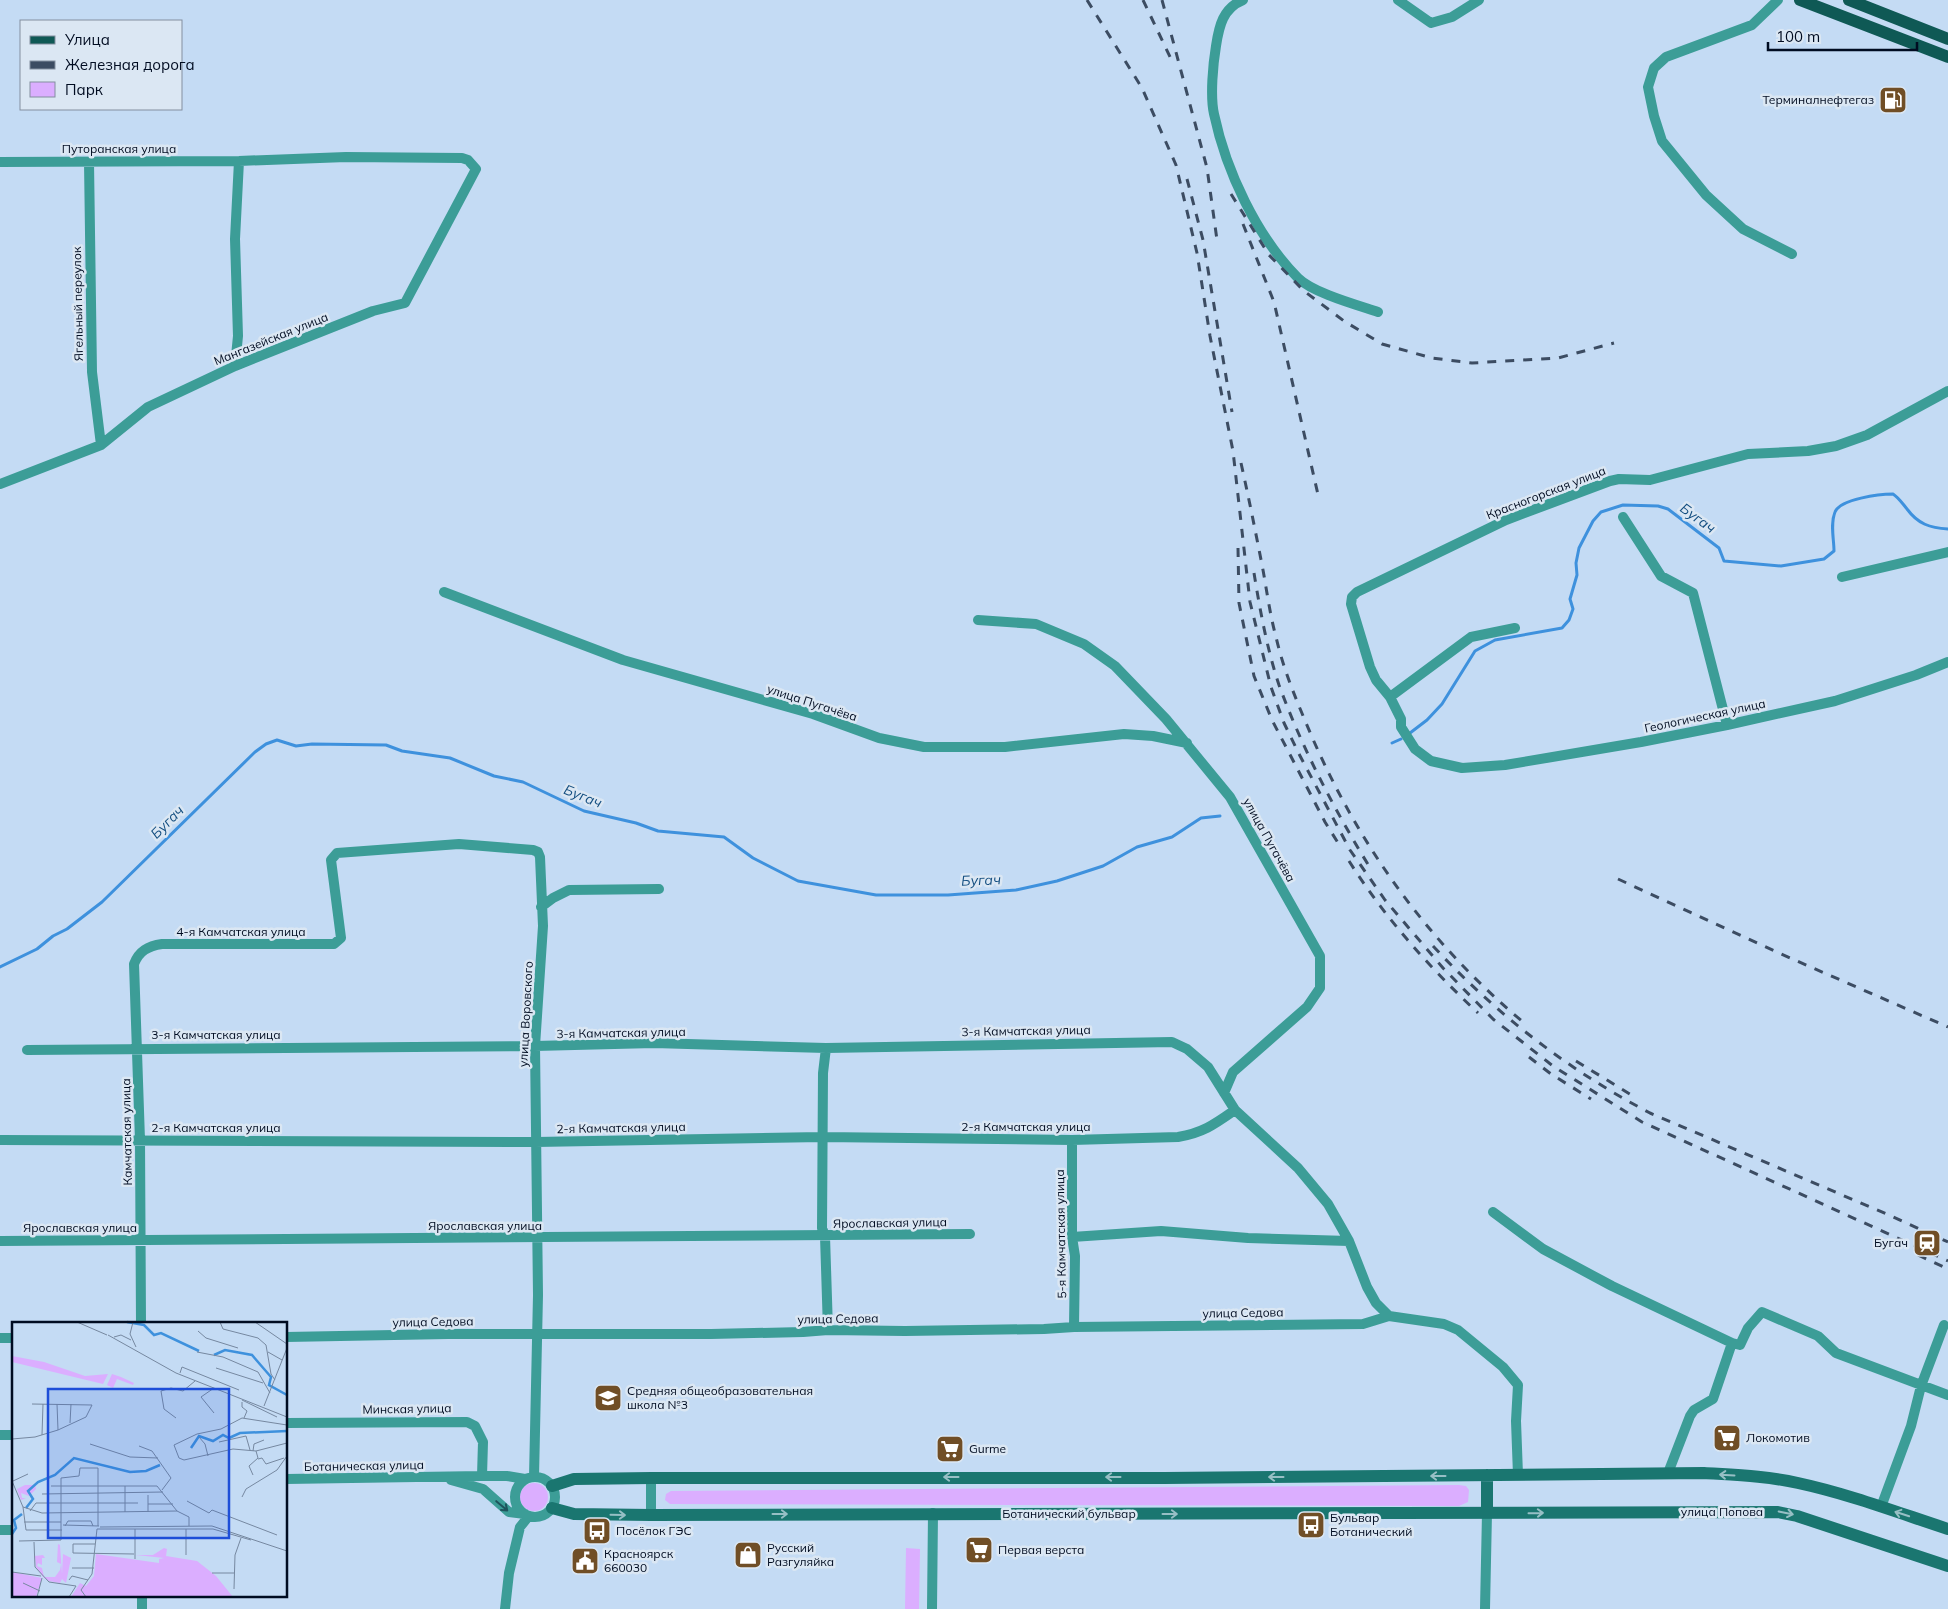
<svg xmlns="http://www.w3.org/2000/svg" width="1948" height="1609" font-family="Mulish,sans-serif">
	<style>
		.green { fill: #dbaeff }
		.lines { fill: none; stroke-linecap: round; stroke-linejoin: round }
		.stream { stroke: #3e91dd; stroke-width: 3 }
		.street { stroke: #3c9d97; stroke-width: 10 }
		.secondary { stroke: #1a7670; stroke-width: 12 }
		.primary { stroke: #0f5955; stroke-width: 12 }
		.rail { stroke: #3c4c62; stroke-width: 3; stroke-dasharray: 9 9; stroke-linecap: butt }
		.oneway { stroke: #97bfc5 }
		.oneway2 { stroke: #1e545c }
		.labels { text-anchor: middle; stroke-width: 5; stroke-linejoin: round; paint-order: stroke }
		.poi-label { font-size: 12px; fill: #000c21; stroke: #dbe7f3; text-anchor: start }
		.street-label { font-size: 12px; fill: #000c21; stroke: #dbe7f3 }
		.water-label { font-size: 14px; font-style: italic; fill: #134e80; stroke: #dbe7f3 }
		.inset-river { fill: none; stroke: #3e91dd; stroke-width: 2.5 }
		.inset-road { fill: none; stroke: #7688a0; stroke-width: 1 }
		.view { fill: #1d4ed8; fill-opacity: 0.15; stroke: #1d4ed8; stroke-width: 2.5 }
		.inset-edge { fill: none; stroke: #000c21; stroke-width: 2.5 }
	</style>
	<rect width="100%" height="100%" fill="#c4dbf4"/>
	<path class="green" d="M520 1497a14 14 0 1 1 28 0a14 14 0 1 1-28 0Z
		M1459 1485 1466 1486 1469 1490 1468 1502 1459 1506 670 1504 665 1500 666 1494 671 1491Z
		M906 1548 920 1549 919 1609H905Z"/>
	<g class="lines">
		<path class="stream" d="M1410 733 1427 720 1442 704 1475 651 1495 640 1562 628 1569 620 1573 609 1570 599 1577 575 1576 563 1579 548 1593 521 1601 512 1623 505 1658 506 1668 509 1719 548 1724 561 1781 566 1824 559 1834 551C1834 539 1830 524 1835 512 1840 499 1880 494 1893 494 1899 498 1902 503 1907 509 1918 524 1930 528 1948 529
			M1392 743 1401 739
			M0 967 37 949 53 936 67 929 102 902 255 752 266 744 277 740 296 746 312 744 386 745 402 751 450 758 494 776 523 782 584 811 636 823 658 831 724 837 753 858 798 881 876 895H948L1016 890 1057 881 1103 866 1137 847 1172 837 1201 818 1220 816"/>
		<path class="street" d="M1243 0C1223 8 1219 26 1216 46 1213 64 1210 96 1214 114 1226 171 1257 237 1298 278 1313 293 1357 305 1378 312
			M1398 0 1431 23 1452 17 1479 0
			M1778 0 1752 25 1666 57 1654 68 1648 87 1654 116 1662 141 1706 195 1743 229 1792 254
			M0 162 239 161 346 157 462 158 468 160 476 169 405 303 373 311 235 366 148 407 101 445 0 484
			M89 162 92 372 101 445
			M235 366 238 336 235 239 239 161
			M1948 391 1867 435 1836 446 1808 451 1748 454 1650 480 1619 479 1610 481 1506 520 1357 592 1352 597 1351 604 1370 667 1376 680 1390 697 1401 719V727L1415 749 1431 761 1462 768 1505 765 1641 742 1727 725 1835 701 1916 675 1948 662
			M1623 517 1661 576 1693 593 1727 725
			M1842 577 1948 552
			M444 592 623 660 813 714 879 738 924 747H1005L1124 734 1153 736 1187 743
			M978 620 1036 624 1084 644 1115 666 1166 719 1230 797 1320 956V988L1307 1007 1233 1072 1224 1093
			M1390 697 1471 637 1515 628
			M541 907 553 898 569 890 659 889
			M826 1048 823 1073 822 1228 825 1236 828 1330
			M27 1050 535 1046 654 1043 826 1048 1172 1042 1187 1049 1208 1067 1235 1110 1298 1168 1328 1204 1349 1241 1367 1287 1376 1303 1389 1316 1444 1324 1458 1330 1503 1367 1518 1385 1516 1421 1518 1475
			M0 1140 536 1142 822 1137 1072 1140 1178 1137C1203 1133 1215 1124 1235 1110
			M1072 1140V1237L1075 1256 1074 1327
			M1493 1212 1543 1249 1612 1286 1732 1343 1740 1345 1748 1328 1762 1312 1818 1336 1836 1353 1948 1395
			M1072 1237 1161 1231 1248 1238 1349 1241
			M0 1241 970 1234
			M141 1323 140 1140 134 964C139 951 148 946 162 944H334L341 938 331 860 337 853 459 844 533 850 538 852 540 857 543 926 535 1046 538 1295 534 1477
			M286 1337 448 1334H711L803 1332 828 1330 905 1331 1044 1329 1074 1327 1363 1324 1389 1316
			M0 1338H14
			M286 1423 467 1422 475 1426 483 1442 482 1476
			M0 1435H14
			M1668 1473 1690 1416 1694 1410 1713 1399 1732 1343
			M515 1497a20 20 0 1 1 40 0a20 20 0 1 1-40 0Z
			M286 1479 482 1476H507L525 1479
			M451 1480 483 1489 509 1512 525 1514
			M1881 1507 1911 1426 1921 1386 1944 1325
			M651 1515V1478
			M0 1530H14
			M142 1609V1595
			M505 1609 509 1573 520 1527 528 1517
			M932 1609 933 1513
			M1485 1609 1487 1513"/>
		<path class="secondary" d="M552 1486 574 1479 651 1478H1165L1704 1473C1735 1475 1767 1476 1798 1483 1849 1494 1899 1513 1948 1529
			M552 1508 574 1514 651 1515 1778 1512 1797 1516 1948 1566
			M1487 1513V1475"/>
		<path class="primary" d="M1800 0 1948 57
			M1849 0 1948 39"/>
		<path class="rail" d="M1087 0 1142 88 1176 165 1197 253 1210 336 1233 451 1250 602 1271 687 1284 723 1299 754 1350 850 1385 900 1443 968 1493 1019 1553 1066 1642 1122 1948 1261
			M1143 0 1172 61
			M1162 0 1207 168 1217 240
			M1187 179 1203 240 1232 412
			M1231 194 1269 255 1304 291 1344 321 1382 344 1432 358 1472 363 1558 358 1614 343
			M1243 224 1274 302 1319 499
			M1241 463C1249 499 1256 534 1263 570 1267 592 1270 615 1276 637 1284 672 1298 704 1312 737 1361 849 1429 943 1523 1022
			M1238 548 1239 603 1254 676 1272 720 1325 822 1340 846
			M1254 573C1260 610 1267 649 1279 685 1302 748 1334 809 1369 866
			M1349 861C1385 918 1429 967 1478 1013
			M1618 879 1781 954 1948 1027
			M1433 946C1496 1014 1568 1070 1650 1113L1889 1215 1948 1242
			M1529 1057 1551 1074 1591 1099
			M1576 1061 1633 1096
			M1918 1255 1948 1269"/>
	</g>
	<defs><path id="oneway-shaft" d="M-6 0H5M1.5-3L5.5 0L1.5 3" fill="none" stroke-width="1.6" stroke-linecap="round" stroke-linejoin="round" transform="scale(1.25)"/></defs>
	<g class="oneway">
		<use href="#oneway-shaft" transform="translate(1727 1475) rotate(-177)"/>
		<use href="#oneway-shaft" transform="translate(1438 1476) rotate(180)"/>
		<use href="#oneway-shaft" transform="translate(951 1477) rotate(180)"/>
		<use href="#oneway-shaft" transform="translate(1113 1477) rotate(-180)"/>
		<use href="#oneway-shaft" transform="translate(1276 1477) rotate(180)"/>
		<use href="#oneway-shaft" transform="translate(1536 1513) rotate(-1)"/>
		<use href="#oneway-shaft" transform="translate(1786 1513) rotate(12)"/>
		<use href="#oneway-shaft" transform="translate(780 1514)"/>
		<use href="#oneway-shaft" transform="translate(1170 1514)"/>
		<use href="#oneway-shaft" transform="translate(1902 1514) rotate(-162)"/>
		<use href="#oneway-shaft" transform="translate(618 1515) rotate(1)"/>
	</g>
	<use class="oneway2" href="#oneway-shaft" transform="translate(502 1506) rotate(40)"/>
	<defs>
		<symbol id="fuel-square" viewBox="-11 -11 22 22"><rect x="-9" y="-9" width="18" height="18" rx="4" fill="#704e26" stroke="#dbe7f3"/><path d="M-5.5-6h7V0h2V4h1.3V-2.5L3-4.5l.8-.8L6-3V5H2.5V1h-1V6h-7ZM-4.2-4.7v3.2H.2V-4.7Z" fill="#fff"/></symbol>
		<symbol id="station-square" viewBox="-11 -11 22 22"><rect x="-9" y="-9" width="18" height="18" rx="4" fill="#704e26" stroke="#dbe7f3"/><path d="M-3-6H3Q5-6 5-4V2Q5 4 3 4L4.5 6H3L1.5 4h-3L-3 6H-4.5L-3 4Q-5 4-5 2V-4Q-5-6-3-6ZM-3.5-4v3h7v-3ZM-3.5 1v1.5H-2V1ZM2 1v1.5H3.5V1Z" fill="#fff"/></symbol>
		<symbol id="school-square" viewBox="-11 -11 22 22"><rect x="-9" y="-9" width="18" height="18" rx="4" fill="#704e26" stroke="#dbe7f3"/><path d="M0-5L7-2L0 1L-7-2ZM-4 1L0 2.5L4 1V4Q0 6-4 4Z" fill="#fff"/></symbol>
		<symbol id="supermarket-square" viewBox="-11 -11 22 22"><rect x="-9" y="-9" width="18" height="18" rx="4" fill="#704e26" stroke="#dbe7f3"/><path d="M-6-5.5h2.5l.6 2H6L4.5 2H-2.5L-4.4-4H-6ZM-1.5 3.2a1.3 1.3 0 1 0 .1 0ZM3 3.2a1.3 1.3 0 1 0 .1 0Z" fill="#fff"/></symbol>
		<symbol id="bus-square" viewBox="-11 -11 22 22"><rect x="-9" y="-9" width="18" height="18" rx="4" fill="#704e26" stroke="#dbe7f3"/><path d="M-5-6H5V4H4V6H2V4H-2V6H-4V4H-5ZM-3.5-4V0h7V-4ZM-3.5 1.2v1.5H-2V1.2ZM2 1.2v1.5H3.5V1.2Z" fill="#fff"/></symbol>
		<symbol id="shop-square" viewBox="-11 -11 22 22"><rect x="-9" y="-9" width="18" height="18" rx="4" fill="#704e26" stroke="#dbe7f3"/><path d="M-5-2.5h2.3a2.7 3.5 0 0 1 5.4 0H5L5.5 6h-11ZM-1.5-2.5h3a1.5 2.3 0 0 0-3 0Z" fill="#fff"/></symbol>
		<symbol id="civic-square" viewBox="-11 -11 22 22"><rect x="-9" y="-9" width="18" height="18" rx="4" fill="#704e26" stroke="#dbe7f3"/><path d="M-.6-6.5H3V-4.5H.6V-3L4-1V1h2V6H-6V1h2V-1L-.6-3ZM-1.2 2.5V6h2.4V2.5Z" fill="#fff"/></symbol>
	</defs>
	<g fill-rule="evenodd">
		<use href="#fuel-square" x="1877" y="84" width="32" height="32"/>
		<use href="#station-square" x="1911" y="1227" width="32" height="32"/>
		<use href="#school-square" x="592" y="1382" width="32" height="32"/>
		<use href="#supermarket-square" x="1711" y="1422" width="32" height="32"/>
		<use href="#supermarket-square" x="934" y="1433" width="32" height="32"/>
		<use href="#bus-square" x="1295" y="1509" width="32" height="32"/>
		<use href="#bus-square" x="581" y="1515" width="32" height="32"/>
		<use href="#supermarket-square" x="963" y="1534" width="32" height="32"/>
		<use href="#shop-square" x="732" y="1539" width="32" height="32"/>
		<use href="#civic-square" x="569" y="1545" width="32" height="32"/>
	</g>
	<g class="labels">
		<g class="poi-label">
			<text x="1874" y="104" text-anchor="end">Терминалнефтегаз</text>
			<text x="1908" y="1247" text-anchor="end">Бугач</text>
			<text x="627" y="1395">Средняя общеобразовательная<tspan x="627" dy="14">школа №3</tspan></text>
			<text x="1746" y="1442">Локомотив</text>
			<text x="969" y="1453">Gurme</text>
			<text x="1330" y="1522">Бульвар<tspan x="1330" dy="14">Ботанический</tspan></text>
			<text x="616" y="1535">Посёлок ГЭС</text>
			<text x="767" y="1552">Русский<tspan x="767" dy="14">Разгуляйка</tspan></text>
			<text x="998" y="1554">Первая верста</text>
			<text x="604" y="1558">Красноярск<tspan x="604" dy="14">660030</tspan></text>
		</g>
		<g class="street-label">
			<text x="119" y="153">Путоранская улица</text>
			<text transform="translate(78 304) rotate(-91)" y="4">Ягельный переулок</text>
			<text transform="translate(271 339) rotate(-22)" y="4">Мангазейская улица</text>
			<text transform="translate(1546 493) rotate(-21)" y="4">Красногорская улица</text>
			<text transform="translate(812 703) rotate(18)" y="4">улица Пугачёва</text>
			<text transform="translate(1705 716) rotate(-12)" y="4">Геологическая улица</text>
			<text transform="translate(1269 840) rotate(61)" y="4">улица Пугачёва</text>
			<text x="241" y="936">4-я Камчатская улица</text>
			<text transform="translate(526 1014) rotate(-87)" y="4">улица Воровского</text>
			<text transform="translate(1026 1031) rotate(-1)" y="4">3-я Камчатская улица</text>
			<text transform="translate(621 1033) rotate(-1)" y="4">3-я Камчатская улица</text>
			<text x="216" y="1039">3-я Камчатская улица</text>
			<text x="1026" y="1131">2-я Камчатская улица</text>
			<text x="216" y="1132">2-я Камчатская улица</text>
			<text transform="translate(621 1128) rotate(-1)" y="4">2-я Камчатская улица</text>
			<text transform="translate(127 1132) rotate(-91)" y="4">Камчатская улица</text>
			<text transform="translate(890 1223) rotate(-1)" y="4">Ярославская улица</text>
			<text x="485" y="1230">Ярославская улица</text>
			<text x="80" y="1232">Ярославская улица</text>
			<text transform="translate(1061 1234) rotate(-91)" y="4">5-я Камчатская улица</text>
			<text transform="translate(1243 1313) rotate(-1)" y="4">улица Седова</text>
			<text transform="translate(838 1319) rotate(-1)" y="4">улица Седова</text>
			<text transform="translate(433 1322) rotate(-1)" y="4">улица Седова</text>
			<text transform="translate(407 1409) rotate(-1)" y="4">Минская улица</text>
			<text transform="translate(364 1466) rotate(-1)" y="4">Ботаническая улица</text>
			<text x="1722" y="1516">улица Попова</text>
			<text x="1069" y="1518">Ботанический бульвар</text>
		</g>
		<g class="water-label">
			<text transform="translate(1698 518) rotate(36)" y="5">Бугач</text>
			<text transform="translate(583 796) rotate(22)" y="5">Бугач</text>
			<text transform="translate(167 822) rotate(-45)" y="5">Бугач</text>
			<text transform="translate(981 880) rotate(-2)" y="5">Бугач</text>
		</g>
	</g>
	<g transform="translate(12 1322)">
		<rect width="275" height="275" fill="#c4dbf4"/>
		<path d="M0 34 32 40 73 54 96 52 91 62 0 40ZM100 52 109 55 122 61 121 63 105 57 101 66 95 63ZM13 163H23L24 167 17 174 9 171 10 176H14L9 178 5 167ZM46 222 48 223 50 252 51 232 59 236 54 261 50 257 48 261 37 259 31 255 24 245 23 234 31 233 33 236H30V243L26 241 25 244 30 246 32 255H43L48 248 49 242 45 240ZM152 226 155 227 154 234 185 239 204 254 221 275H59L68 261 74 264 82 254 84 232 147 241V237L152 236 124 233H141ZM0 250 30 256 24 275H0Z" fill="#dbaeff"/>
		<path class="inset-river" d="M115 0 132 3 142 13 149 11 187 29M202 33 213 28 240 33 259 55 257 63 275 73M179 126 187 114 201 119 211 113 217 116 228 111 275 109M14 186 21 177 16 169 26 160 43 153 62 136 118 150 134 149 148 143M0 212 4 206 2 198 10 192"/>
		<path class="inset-road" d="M65 0 95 13M121 0 118 12 124 25M208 0 211 7 246 16 254 23 259 52 263 58M243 0 275 22M186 9 194 16 226 26M96 13 164 51 275 95M102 15 109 13 119 18M185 30 211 35 246 50 258 71M256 30 270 38M204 46 251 61M168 51 170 45 227 68M202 66 189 75 202 91M230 78 265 95M230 80V85L235 89 232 96M45 82 46 108M252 84 275 26M164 96 152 87 149 69 159 66 171 69 183 59M58 101 59 82M275 103 230 96 209 107 185 112 162 123 167 136 172 138 221 127 244 129 275 121M30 113 31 82M187 115 193 122 196 134M0 117 23 115 46 108 74 95 80 83 20 82M207 120 234 114 238 128M78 122 118 135 146 136M127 124 140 129 159 156 150 168M241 129 242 122 252 118M246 137 250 136 254 142 272 136M241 153 237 144 246 136 244 129M0 159 11 185 14 208H50M1 159 16 152M39 164H145L165 189M113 164V190M30 172 151 170M136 173V190M230 175 234 167 265 148 275 134M175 179 197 191 200 188 265 213M136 182H161M11 185 30 191 165 189 177 195V204M18 189 24 181H126M12 200H49M51 203 87 204M53 204 56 199H79L81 204M88 205 200 204 275 229M85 207H201L239 218M7 219 49 218V156L67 154 68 146H86V204M22 220 23 245 37 260 64 264 57 275M83 222H61V231L122 232M174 233V207M123 237V207M60 246H82M0 250 29 254M200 251H222M57 258 60 254 76 258M11 261 28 269M222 267 223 233 229 216M25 275 30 256M74 275 69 268 80 252 85 207"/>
		<path class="view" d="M36 67H217V216H36Z"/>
		<rect width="275" height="275" class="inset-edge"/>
	</g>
	<rect x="20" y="20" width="162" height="90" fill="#dbe7f3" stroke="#838f9f"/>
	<rect x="30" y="36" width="25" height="8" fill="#0f5955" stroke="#838f9f"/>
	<text x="65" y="45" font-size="15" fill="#000c21">Улица</text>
	<rect x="30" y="61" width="25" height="8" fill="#3c4c62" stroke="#838f9f"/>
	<text x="65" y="70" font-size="15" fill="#000c21">Железная дорога</text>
	<rect x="30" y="82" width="25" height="15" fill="#dbaeff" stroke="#838f9f"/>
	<text x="65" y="95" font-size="15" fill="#000c21">Парк</text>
	<path d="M1768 42v8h149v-8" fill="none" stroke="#000c21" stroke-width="2.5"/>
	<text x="1776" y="42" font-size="15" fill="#000c21" stroke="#dbe7f3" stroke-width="4" paint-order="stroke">100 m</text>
</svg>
